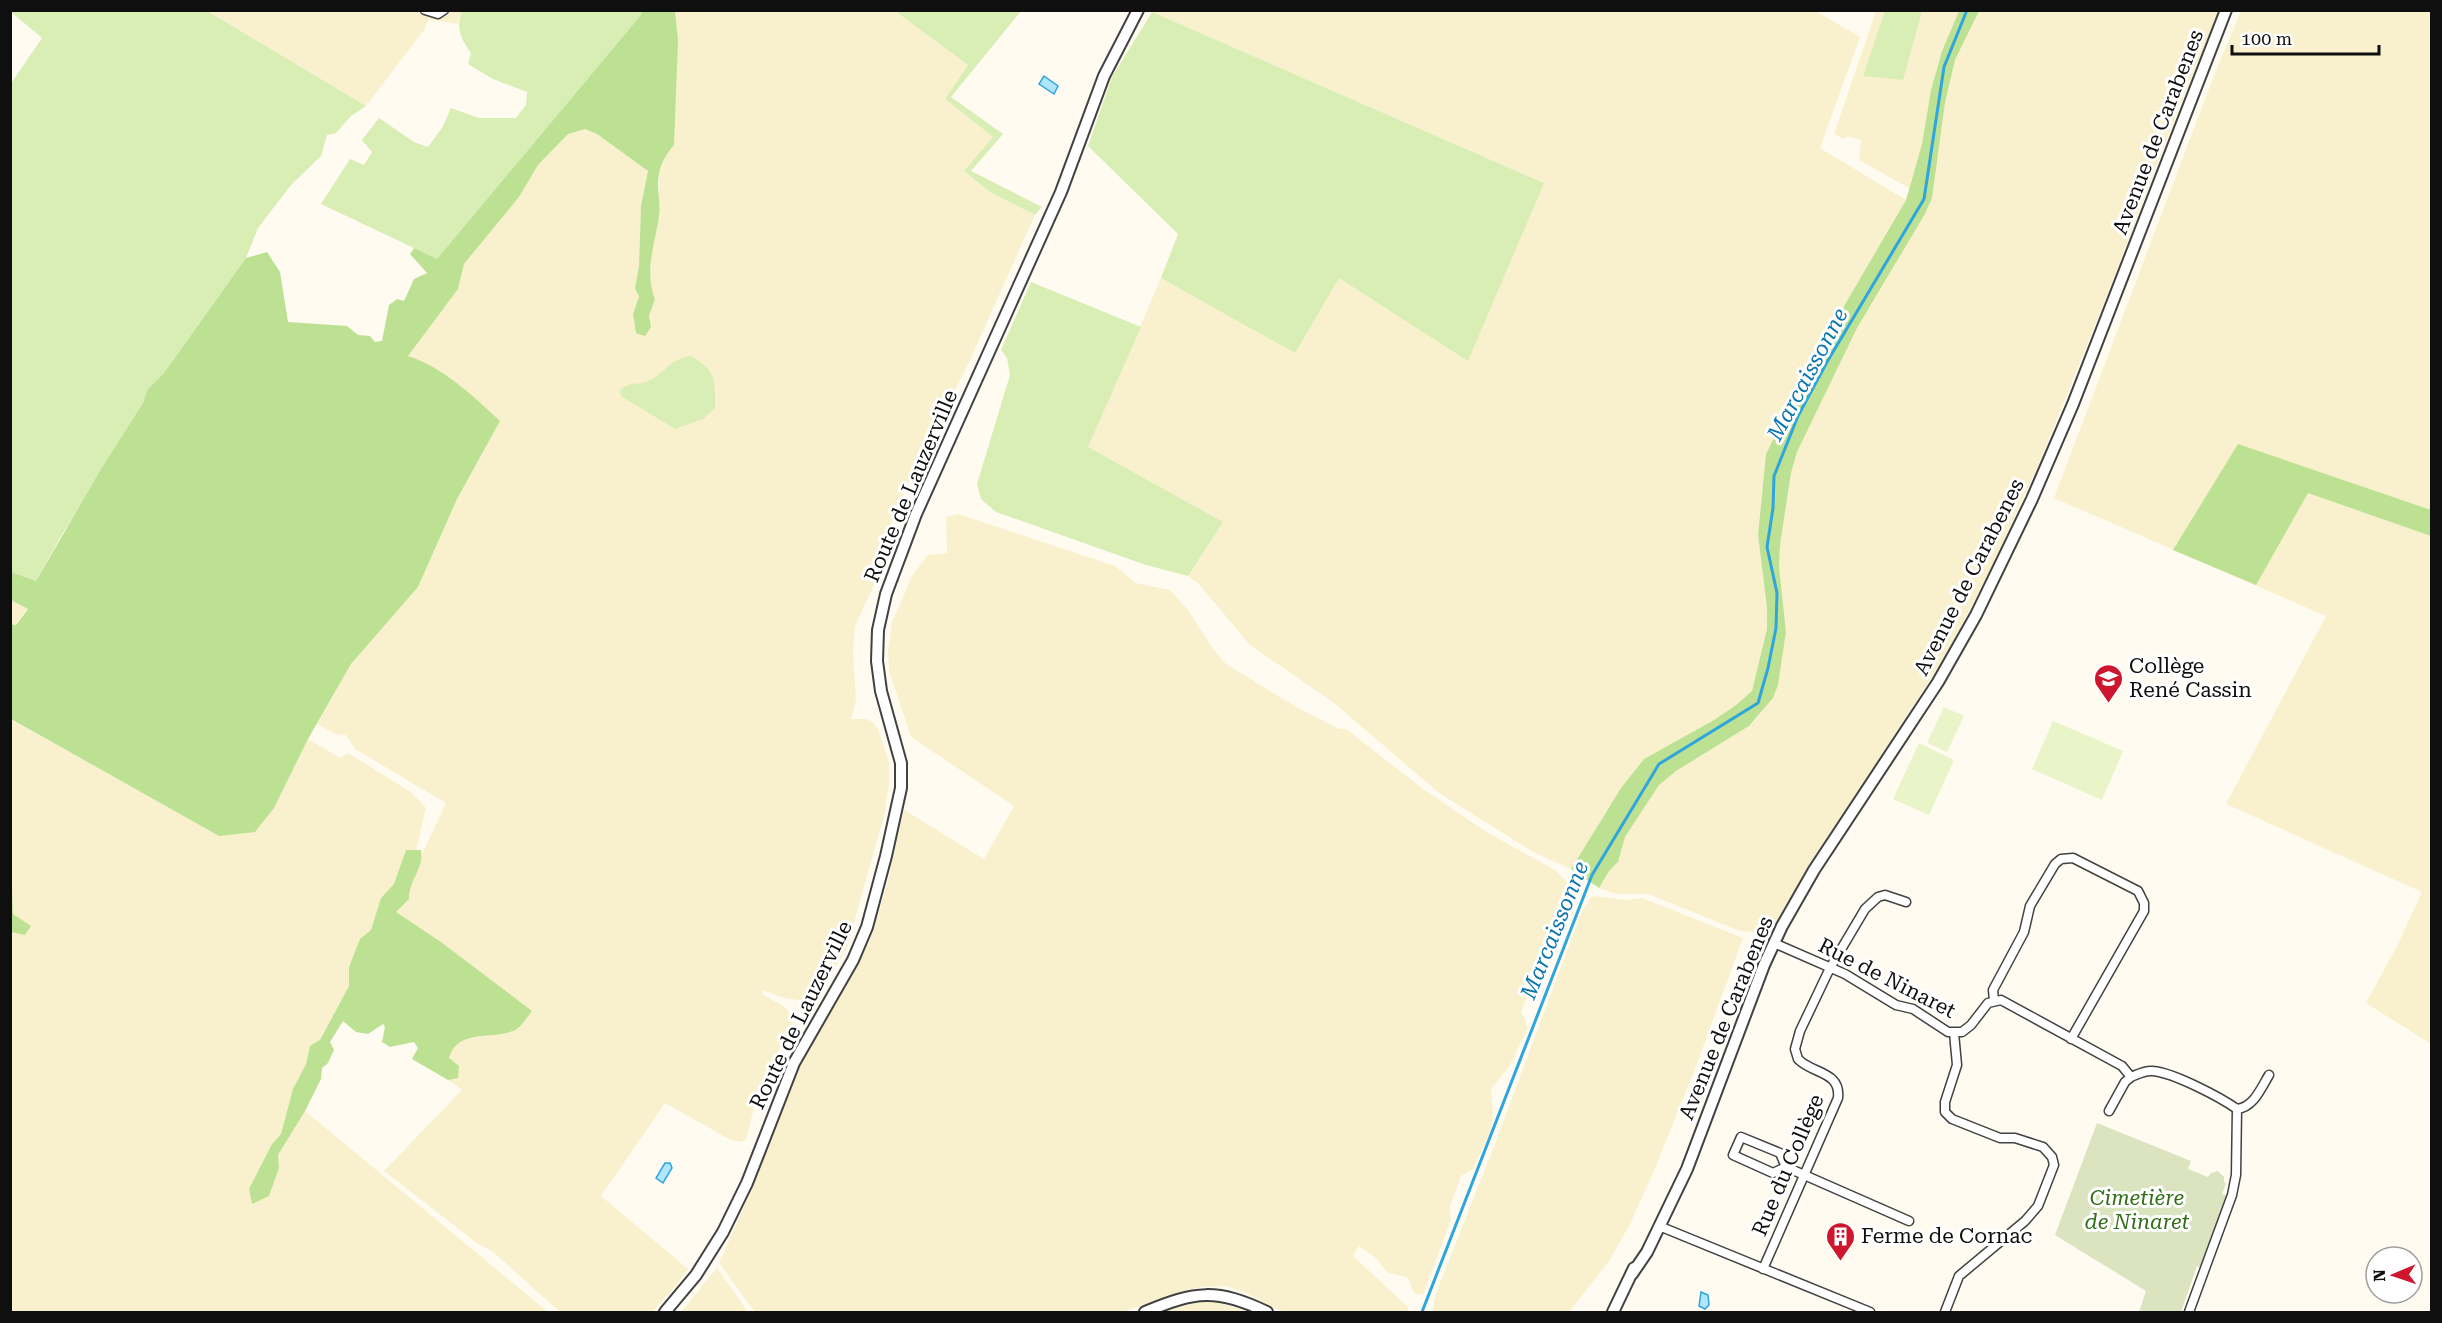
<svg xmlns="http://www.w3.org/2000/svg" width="2442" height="1323" font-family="'Roboto Serif',serif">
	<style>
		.farmland { fill: #f9f1cd }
		.green { fill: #d8eeb5 }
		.forest { fill: #bce192 }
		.cemetery { fill: #dbe4be }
		.pitch { fill: #e9f4c8 }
		.water { fill: #afe6fd; stroke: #2ea5dc; stroke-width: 1.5 }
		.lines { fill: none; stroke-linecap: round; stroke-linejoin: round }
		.stream { stroke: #2ea5dc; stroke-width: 3 }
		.minor-casing { stroke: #424242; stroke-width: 11 }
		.tertiary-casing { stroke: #424242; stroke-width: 14 }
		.minor { stroke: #fff; stroke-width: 8 }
		.tertiary { stroke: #fff; stroke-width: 10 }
		.labels { text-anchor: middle; stroke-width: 6; stroke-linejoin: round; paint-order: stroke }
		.street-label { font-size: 21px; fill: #0f0f0f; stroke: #fff }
		.poi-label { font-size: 21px; fill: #0f0f0f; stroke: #fff; text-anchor: start }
		.park-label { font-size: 21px; font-style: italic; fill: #316e17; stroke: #fff }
		.water-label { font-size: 22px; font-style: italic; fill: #0a75af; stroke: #fff }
	</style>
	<rect width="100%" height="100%" fill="#fffbf0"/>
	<path class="farmland" d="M1814 10 1860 37 1820 148 1906 200 1816 354 1766 454 1758 535 1767 608V629L1752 691 1736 705 1714 720 1644 759 1605 813 1571 869 1535 853 1439 793 1334 703 1250 645 1198 583 1188 576 1222 522 1088 447 1161 278 1295 352 1338 278 1544 183 1152 12Z
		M207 11H462L458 24 429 19 424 30 366 106Z
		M675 11H895L968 65 945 99 993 137 964 171 990 192 1035 215 966 369 931 434 901 499 887 535 881 570 855 626 853 651 856 700 851 719H866L873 722 878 729 889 762V784L885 812 847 948 814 1002 784 998 763 990 762 994 785 1007 794 1020 758 1092 746 1140 741 1142 729 1139 665 1103 601 1196 688 1269 674 1288 652 1312H560L492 1251 478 1244 384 1171 462 1090 448 1080 458 1077 449 1059 451 1049 459 1040 514 1031 532 1011 441 942 395 912 446 803 355 749 346 735 335 734 317 724 351 664 418 587 457 499 500 421 408 356 458 289 464 264 519 197 538 165 568 134 585 129 597 134 648 171 641 206 639 266 635 287 640 297 633 314 649 316 655 299 650 286 651 255 659 214V175L666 154 678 40Z
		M1876 11H1959L1942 51 1931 90 1922 144 1909 188 1859 160 1861 140 1847 136 1844 139 1834 134Z
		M1979 11H2219L2180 105 2111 285 2040 461 1990 570 1946 655 1804 875 1779 918 1768 933 1740 931 1648 894H1616L1599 888 1609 871 1618 862 1625 837 1659 785 1676 771 1749 726 1757 718 1778 685 1786 632 1779 566 1780 545 1791 473 1797 452 1857 328 1925 214 1932 198 1945 103 1955 60Z
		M2241 11H2431V1044L2366 1003 2398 944 2422 892 2226 804 2326 616 2054 498 2213 78Z
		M958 514 1115 566 1136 583 1170 590 1188 610 1213 649 1226 664 1298 708 1339 729H1346L1423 789 1488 833 1555 870 1577 892 1572 916 1562 923 1521 1011 1528 1028 1510 1065 1491 1089 1493 1111 1491 1130 1473 1169 1461 1176 1450 1206 1451 1220 1423 1295 1414 1293 1408 1278 1387 1272 1375 1257 1359 1246 1353 1256 1408 1307V1312H1283L1246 1293 1226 1286 1202 1287 1182 1291 1123 1312H755L719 1263 749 1196 797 1071 857 967 872 935 887 885 904 810 984 859 1014 806 911 737 889 671 888 651 892 622 901 602 912 576 928 555 947 553 946 517Z
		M10 600 28 608 15 625 11 624Z
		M10 719 219 836 274 808 308 739 340 758 348 753 411 792 426 808 416 850H406L394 884 381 898 371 930 360 940 349 967V986L320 1040 310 1047 306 1064 293 1089 281 1134 272 1144 249 1189 252 1203 269 1196 279 1168 278 1155 305 1111 548 1312H11V932L25 935 13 914 12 889 10 888Z
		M1592 896 1627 900 1642 898 1743 938 1697 1064 1656 1166 1630 1224 1609 1261 1569 1312H1432L1436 1293 1493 1149 1582 911Z
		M717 1268 748 1312H681Z
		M1198 1302H1218L1248 1312H1163Z"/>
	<path class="green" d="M10 11H207L366 106 351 116 336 133 327 135 321 156 291 185 258 228 246 258 164 373 147 390 143 403 60 538 36 581 11 572 10 85 42 38Z
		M462 11H642L640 16 437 259 321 204 350 159 364 165 372 152 362 140 379 118 414 142 428 147 442 128 451 108 479 118H516L526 105 527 92 493 79 468 64 471 53C460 38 456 28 462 11Z
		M895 11H1021L951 97 1003 134 971 171 1042 207 1035 215 990 192 964 171 993 137 945 99 968 65Z
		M1885 11H1922L1903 80 1863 76Z
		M1152 12 1544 183 1468 361 1339 278 1295 353 1161 278 1178 234 1088 146 1112 77Z
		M1031 282 1141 327 1088 447 1223 522 1188 576 1146 565 996 512 981 499 977 484 1010 375 1007 358 1001 350Z
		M691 356C717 371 715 380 715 408L703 419 675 429 621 396 620 390C634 380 635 386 646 382 664 376 666 360 691 356Z"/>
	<path class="forest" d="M642 11H675L678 40 674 145C667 153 661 163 659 174 656 187 661 202 659 216 655 244 644 271 655 299L649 316 651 327 645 336 636 333 633 314 639 297 635 288 639 266 641 206 648 171 597 134 585 129 568 134 538 165 519 197 464 264 458 289 408 356C443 367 473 396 500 421L457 499 418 587 351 664 308 739 274 808 255 832 219 836 11 719V624L16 625 28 609 11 600V572L36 581 100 471 143 403 147 390 164 373 246 258 267 252 280 272 288 322 347 326 358 335 370 336 375 342 382 341 389 305 397 299 404 301 414 279 427 273 410 254 414 248 437 259 640 16Z
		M1959 11H1979L1955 60 1945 103 1932 198 1925 214 1857 328 1797 452 1791 473 1780 545 1779 566 1786 632 1778 685 1773 698 1749 726 1676 771 1659 785 1625 837 1618 862 1609 871 1599 888 1571 869 1621 788 1644 759 1714 720 1736 705 1752 691 1767 629V608L1758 535 1766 454 1816 354 1906 200 1922 144 1931 90 1942 51Z
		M2238 444 2431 510V536L2308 493 2256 585 2173 550Z
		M406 850H421C424 869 409 879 409 899L396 912 441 942 532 1011C527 1017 520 1029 513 1031 489 1040 457 1029 449 1058L459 1066 458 1078 448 1080 412 1059 418 1048 414 1042 390 1047 382 1042 385 1027 383 1024 368 1034 356 1032 343 1021 330 1042 334 1050 328 1063 322 1068 321 1079 305 1111 278 1155 279 1168 269 1196 252 1204 249 1189 272 1144 281 1134 293 1089 306 1064 310 1046 320 1040 349 986V967L360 939 371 930 381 898 394 884Z
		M10 888 12 889 13 914 31 926 25 935 11 932Z"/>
	<path class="cemetery" d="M2097 1123 2191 1161 2188 1169 2208 1177 2211 1173 2218 1171 2224 1177V1182L2226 1183 2222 1194 2227 1196 2200 1267 2197 1266 2181 1312H2139L2146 1291 2055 1235Z"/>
	<path class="pitch" d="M1944 707 1964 716 1947 752 1927 743Z
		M2053 721 2123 751 2102 800 2032 769Z
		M1919 743 1954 760 1929 815 1893 799Z"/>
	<path class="water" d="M1044 76 1058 86 1054 94 1039 84Z
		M665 1163H670L672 1168 663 1183 656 1178Z
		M1701 1292 1708 1295 1709 1305 1705 1309 1699 1306Z"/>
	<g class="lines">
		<path class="stream" d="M1422 1312 1592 875 1659 764 1758 703 1768 668 1776 628 1777 593 1767 547 1773 508 1774 476 1798 416 1827 362 1924 199 1944 67 1967 10"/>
		<defs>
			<path id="minor" d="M425 10 438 14 444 10
				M1774 943 1845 974 1896 1005 1913 1009 1948 1032H1962L1971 1025 1988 1003 2001 1000 2122 1066 2131 1077C2138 1074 2145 1070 2153 1071 2174 1073 2220 1097 2237 1109L2236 1175 2232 1195 2189 1312
				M1994 1001 1993 990 2024 932 2030 906 2055 864 2061 859 2073 858 2138 891 2144 903V911L2071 1039
				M2237 1109C2254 1107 2261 1088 2269 1075
				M2109 1111 2125 1082 2131 1077
				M1786 1167 1773 1173 1733 1155 1741 1137 1780 1153 1786 1167 1909 1221
				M1659 1226 1870 1312
				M1763 1269 1838 1098C1841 1071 1812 1074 1798 1059L1795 1049 1800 1031 1830 968 1865 909 1878 897 1885 895 1906 902
				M1945 1312 1959 1276 2025 1221 2038 1206 2054 1165 2052 1157 2043 1147 2015 1138H2000L1952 1119 1945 1112V1102L1957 1065 1954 1033"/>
			<path id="tertiary" d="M1632 1274 1647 1252 1687 1169 1764 965 1782 926 1814 870 1938 682 1976 615 2032 499 2073 404 2226 10
				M665 1312 696 1275 723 1232 747 1183 794 1063 853 960 867 927 886 856 901 788V763L881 691 877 661 878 630 886 594 916 514 1061 192 1104 76 1138 10
				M1145 1312C1196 1291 1216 1288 1267 1312
				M1613 1312 1634 1268"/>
		</defs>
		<use href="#minor" class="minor-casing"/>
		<use href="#tertiary" class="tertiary-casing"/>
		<use href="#minor" class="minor"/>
		<use href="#tertiary" class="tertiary"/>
	</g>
	<defs>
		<symbol id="school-pin" viewBox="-11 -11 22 30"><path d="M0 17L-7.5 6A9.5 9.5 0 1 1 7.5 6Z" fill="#ce172f" stroke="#fff"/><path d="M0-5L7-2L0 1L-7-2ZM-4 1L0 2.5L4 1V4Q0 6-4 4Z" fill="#fff"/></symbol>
		<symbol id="building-pin" viewBox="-11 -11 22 30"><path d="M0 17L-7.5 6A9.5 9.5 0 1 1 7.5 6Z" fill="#ce172f" stroke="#fff"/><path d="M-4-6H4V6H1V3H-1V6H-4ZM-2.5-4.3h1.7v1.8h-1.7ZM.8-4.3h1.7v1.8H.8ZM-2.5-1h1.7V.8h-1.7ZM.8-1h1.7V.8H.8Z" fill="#fff"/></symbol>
	</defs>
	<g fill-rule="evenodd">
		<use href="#school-pin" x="2092" y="662" width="33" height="45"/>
		<use href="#building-pin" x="1824" y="1220" width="33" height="45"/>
	</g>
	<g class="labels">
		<g class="street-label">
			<text transform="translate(2158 132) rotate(-69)" y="7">Avenue de Carabenes</text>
			<text transform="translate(911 486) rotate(-67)" y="7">Route de Lauzerville</text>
			<text transform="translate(1969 577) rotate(-63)" y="7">Avenue de Carabenes</text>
			<text transform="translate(1887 978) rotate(27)" y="7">Rue de Ninaret</text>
			<text transform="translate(801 1015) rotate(-64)" y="7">Route de Lauzerville</text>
			<text transform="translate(1726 1018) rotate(-68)" y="7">Avenue de Carabenes</text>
			<text transform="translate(1788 1165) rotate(-67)" y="7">Rue du Collège</text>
		</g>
		<g class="poi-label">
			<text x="2129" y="673">Collège<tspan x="2129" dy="24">René Cassin</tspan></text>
			<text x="1861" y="1243">Ferme de Cornac</text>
		</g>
		<g class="park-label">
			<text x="2137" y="1205">Cimetière<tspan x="2137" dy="24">de Ninaret</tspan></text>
		</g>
		<g class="water-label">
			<text transform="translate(1807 374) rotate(-62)" y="8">Marcaissonne</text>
			<text transform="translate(1554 930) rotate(-68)" y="8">Marcaissonne</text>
		</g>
	</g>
	<rect width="2442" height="1323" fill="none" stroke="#0f0f0f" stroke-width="24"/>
	<g transform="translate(2394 1275) rotate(268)"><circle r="28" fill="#ffffff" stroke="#9f9f9f" stroke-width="1.5"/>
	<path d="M0-4.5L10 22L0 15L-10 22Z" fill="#ce172f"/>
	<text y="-9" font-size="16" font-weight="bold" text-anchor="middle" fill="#0f0f0f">N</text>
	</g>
	<path d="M2232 45v9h147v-9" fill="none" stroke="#0f0f0f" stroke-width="3"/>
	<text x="2241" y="45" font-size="18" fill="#0f0f0f" stroke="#ffffff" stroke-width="4.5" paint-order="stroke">100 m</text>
</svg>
